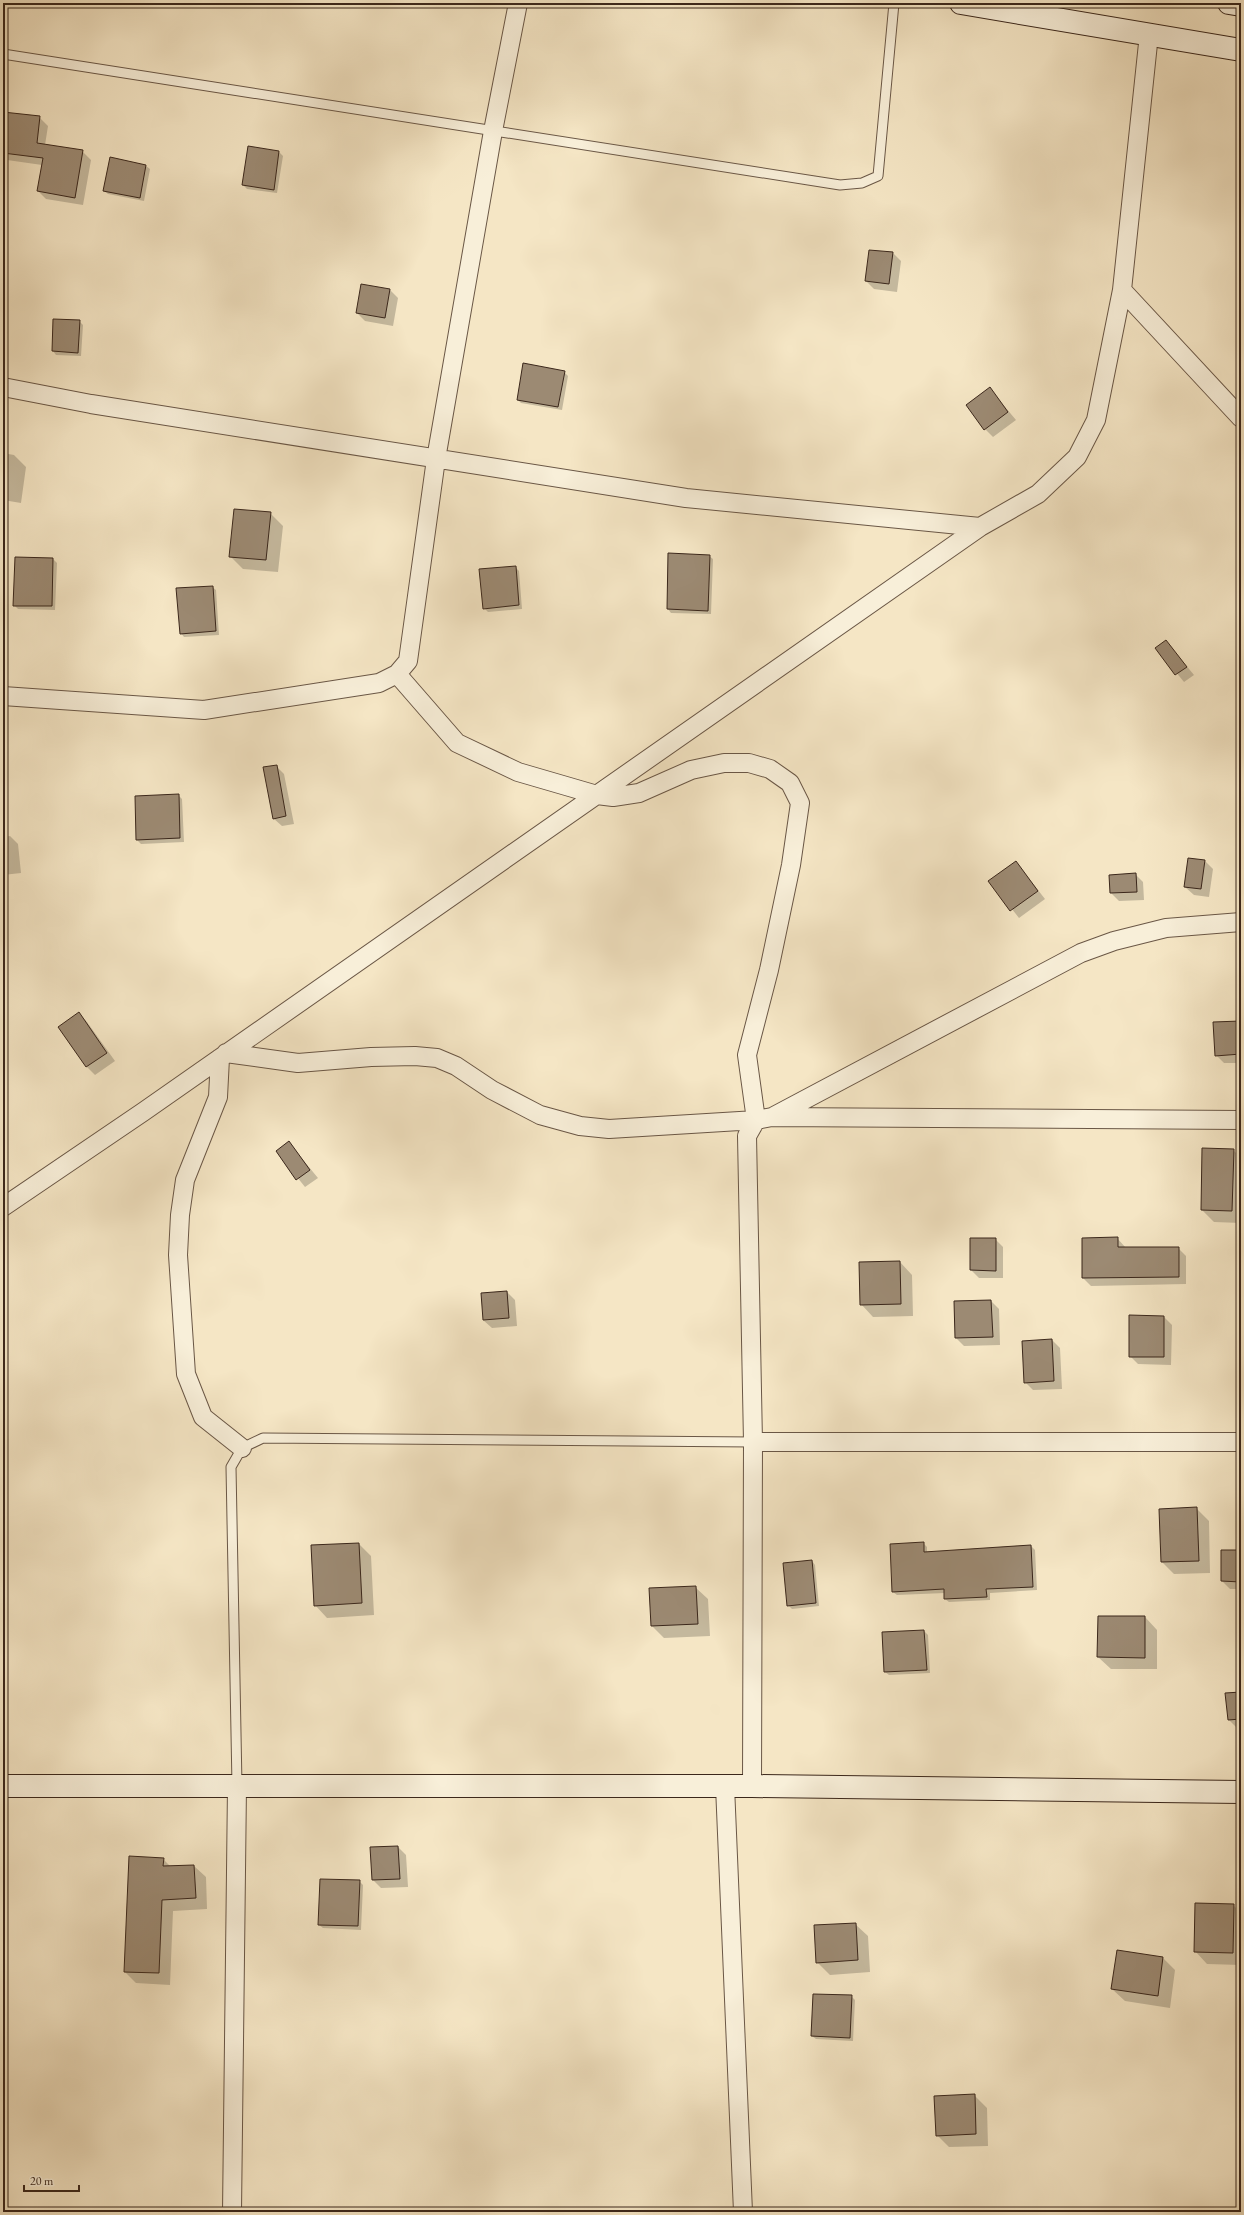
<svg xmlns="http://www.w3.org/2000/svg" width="1244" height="2215" font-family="'EB Garamond',serif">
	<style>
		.shadow { fill: #0003 }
		.building { fill: #9c8a73; stroke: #3b271b }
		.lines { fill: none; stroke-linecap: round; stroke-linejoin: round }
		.lane-casing { stroke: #6a5746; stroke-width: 11 }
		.street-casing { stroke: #6a5746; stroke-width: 20 }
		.secondary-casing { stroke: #3b271b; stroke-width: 24 }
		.lane { stroke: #f8efd9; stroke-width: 9 }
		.street { stroke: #f8efd9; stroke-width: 18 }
		.secondary { stroke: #f8efd9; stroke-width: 22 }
	</style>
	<rect width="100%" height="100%" fill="#f5e6c5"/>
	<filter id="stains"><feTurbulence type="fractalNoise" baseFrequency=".005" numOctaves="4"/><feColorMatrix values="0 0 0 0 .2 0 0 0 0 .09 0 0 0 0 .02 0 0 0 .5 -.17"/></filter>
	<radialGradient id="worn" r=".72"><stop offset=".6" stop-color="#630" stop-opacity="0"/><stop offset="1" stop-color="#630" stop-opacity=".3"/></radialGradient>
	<path class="shadow" d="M3 113 39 117 48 126 45 145 82 151 91 160 83 205 46 199 38 191 42 165 7 160 3 157Z
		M279 152 283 156 277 193 247 189 243 185Z
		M146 166 150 169 144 201 108 194 104 191Z
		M893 253 901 261 897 292 874 289 866 281Z
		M390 290 398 298 393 326 365 321 357 313Z
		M79 321 83 325 81 356 56 355 53 351Z
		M564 372 568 376 562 410 521 403 518 400Z
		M990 389 1016 420 993 437 985 429Z
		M3 453 14 455 26 467 21 503 3 500Z
		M270 513 283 526 278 572 243 569 230 556Z
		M709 556 713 559 711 614 671 613 668 609Z
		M53 559 57 563 55 610 18 609 14 605Z
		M515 567 519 571 522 609 488 612 484 608Z
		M212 587 216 590 219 635 184 637 181 633Z
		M1166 641 1194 675 1184 682 1157 649Z
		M276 766 284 774 294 824 282 826 273 818Z
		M178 795 182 799 184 842 141 844 137 840 136 797Z
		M10 836 18 844 21 873 3 875V837Z
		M1205 861 1213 869 1209 897 1194 895 1185 887Z
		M1016 862 1045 899 1019 918 990 881Z
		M1135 874 1143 882 1144 900 1119 901 1111 893Z
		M79 1013 87 1022 115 1061 95 1075 87 1067 59 1027Z
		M1241 1023V1063H1224L1216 1055Z
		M289 1143 318 1178 305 1187 277 1152Z
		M1233 1150 1241 1158V1223L1214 1222 1202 1210Z
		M1117 1238 1126 1248H1178L1186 1256V1284L1091 1286 1083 1278Z
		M995 1239 1003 1247V1278H979L971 1270Z
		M900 1262 912 1275 913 1316 873 1317 861 1304Z
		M507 1292 515 1300 517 1326 492 1328 483 1320Z
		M991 1301 999 1309 1000 1345 964 1346 956 1338Z
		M1164 1317 1172 1325 1171 1365 1138 1364 1130 1356Z
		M1052 1340 1060 1348 1062 1389 1033 1390 1025 1382Z
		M1196 1508 1209 1521 1210 1573 1174 1574 1162 1562 1160 1510Z
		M923 1543 927 1547V1553L1031 1546 1035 1550 1037 1590 990 1593V1600L949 1602 945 1599V1593L897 1595 893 1592Z
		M359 1544 371 1556 374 1615 327 1618 315 1605Z
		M1241 1551V1589H1230L1222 1581Z
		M812 1561 815 1565 819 1606 792 1609 788 1605Z
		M695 1587 708 1599 710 1636 664 1638 652 1626Z
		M1145 1617 1157 1630V1669H1111L1098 1657Z
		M924 1631 928 1635 930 1673 889 1675 885 1672 883 1633Z
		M1241 1693V1728H1237L1229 1720Z
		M398 1847 406 1855 408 1887 381 1888 373 1880 371 1848Z
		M163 1859 171 1867 194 1866 206 1877 207 1909 173 1911 170 1985 136 1983 125 1972Z
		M359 1881 363 1885 361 1930 323 1928 319 1925Z
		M1233 1905 1241 1913V1965L1207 1964 1195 1951Z
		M855 1924 868 1936 870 1972 830 1975 817 1962Z
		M1163 1958 1175 1970 1170 2008 1125 2001 1112 1989Z
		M851 1996 855 2000 853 2041 816 2039 812 2036Z
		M974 2095 987 2108 988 2146 949 2147 937 2135Z"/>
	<path class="building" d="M3 112 40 116 37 143 83 150 75 198 37 191 43 158 3 153Z
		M248 146 279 151 274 190 242 185Z
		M110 157 146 165 140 198 103 191Z
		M869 250 893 252 889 284 865 281Z
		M361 284 390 289 385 318 356 313Z
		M53 319 80 320 78 353 52 351Z
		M523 363 565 371 558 407 517 400Z
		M990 387 1008 412 984 430 966 405Z
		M234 509 271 512 266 560 229 557Z
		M668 553 710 555 708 611 667 609Z
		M15 557 53 558 52 606H13Z
		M516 566 519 605 483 609 479 569Z
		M213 586 216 631 180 634 176 588Z
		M1166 640 1187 667 1175 675 1155 648Z
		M277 765 286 816 273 819 263 767Z
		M179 794 180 838 136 840 135 796Z
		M1188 858 1205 860 1201 889 1184 887Z
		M1016 861 1038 891 1010 911 988 881Z
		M1136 873 1137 892 1110 893 1109 875Z
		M79 1012 107 1053 86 1067 58 1027Z
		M1241 1021V1054L1215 1056 1213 1022Z
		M289 1141 310 1170 296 1180 276 1151Z
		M1202 1148 1234 1149 1232 1211 1201 1210Z
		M1118 1237V1247H1179V1277L1082 1278V1238Z
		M970 1238H996V1271L970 1270Z
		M900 1261 901 1304 860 1305 859 1262Z
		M507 1291 509 1318 483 1320 481 1293Z
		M991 1300 993 1337 955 1338 954 1301Z
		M1129 1315 1164 1316V1357H1129Z
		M1052 1339 1054 1381 1024 1383 1022 1341Z
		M1197 1507 1199 1561 1161 1562 1159 1509Z
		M924 1542V1552L1031 1545 1033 1587 986 1589 987 1597 944 1599V1589L892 1592 890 1544Z
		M359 1543 362 1603 314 1606 311 1545Z
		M1221 1550H1241V1582L1221 1581Z
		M812 1560 816 1603 787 1606 783 1563Z
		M696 1586 698 1624 651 1626 649 1588Z
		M1098 1616H1145V1658L1097 1657Z
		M924 1630 927 1670 884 1672 882 1632Z
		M1241 1692V1719L1228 1720 1225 1693Z
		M398 1846 400 1879 372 1880 370 1847Z
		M129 1856 164 1858 163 1866 194 1865 196 1898 162 1900 159 1973 124 1972Z
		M320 1879 360 1880 358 1926 318 1925Z
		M1195 1903 1234 1904 1233 1953 1194 1952Z
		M856 1923 858 1960 816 1963 814 1925Z
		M1117 1950 1163 1957 1158 1996 1111 1989Z
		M813 1994 852 1995 850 2038 811 2036Z
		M975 2094 976 2134 936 2136 934 2096Z"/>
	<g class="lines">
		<defs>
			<path id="lane" d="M3 54 840 185 862 183 878 176 894 3
				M237 1786 231 1467 242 1448 263 1438 753 1442"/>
			<path id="street" d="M1122 290 1241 418
				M3 387 91 404 686 498 980 527
				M3 696 204 710 379 683 397 674 408 661 436 459 493 131 518 3
				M226 1053 298 1063 371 1057 415 1056 437 1058 456 1066 492 1090 540 1115 580 1126 609 1129 756 1120 747 1055 769 970 791 865 800 803 790 783 770 769 749 763H724L691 770 639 793 613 797 597 795 518 772 457 743 397 674
				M220 1058 218 1097 185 1180 180 1215 178 1255 186 1374 203 1417 242 1448
				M774 1116 1081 953 1114 941 1166 928 1241 922
				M3 1207 143 1112 980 527 1038 494 1077 457 1096 420 1122 290 1149 34
				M753 1442H1241
				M725 1786 743 2212
				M752 1786 753 1442 747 1136 756 1120 772 1117 1241 1120
				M232 2212 237 1786"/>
			<path id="secondary" d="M961 3 1241 50
				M1229 3 1241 5
				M3 1786H752L1241 1792"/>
		</defs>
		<use href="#lane" class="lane-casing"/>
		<use href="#street" class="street-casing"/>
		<use href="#secondary" class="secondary-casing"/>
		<use href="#lane" class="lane"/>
		<use href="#street" class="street"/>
		<use href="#secondary" class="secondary"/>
	</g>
	<rect width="1244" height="2215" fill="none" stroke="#f5e6c5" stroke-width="16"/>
	<rect x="4" y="4" width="1236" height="2207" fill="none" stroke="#3b271b" stroke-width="2"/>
	<rect x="8" y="8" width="1228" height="2199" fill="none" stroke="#3b271b"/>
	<path d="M24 2185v6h55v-6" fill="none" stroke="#3b271b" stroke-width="2"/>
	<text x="30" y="2185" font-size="12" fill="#3b271b" stroke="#f8efd9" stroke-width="3" paint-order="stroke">20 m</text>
	<rect width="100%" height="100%" filter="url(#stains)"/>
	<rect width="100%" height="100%" fill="url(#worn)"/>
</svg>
